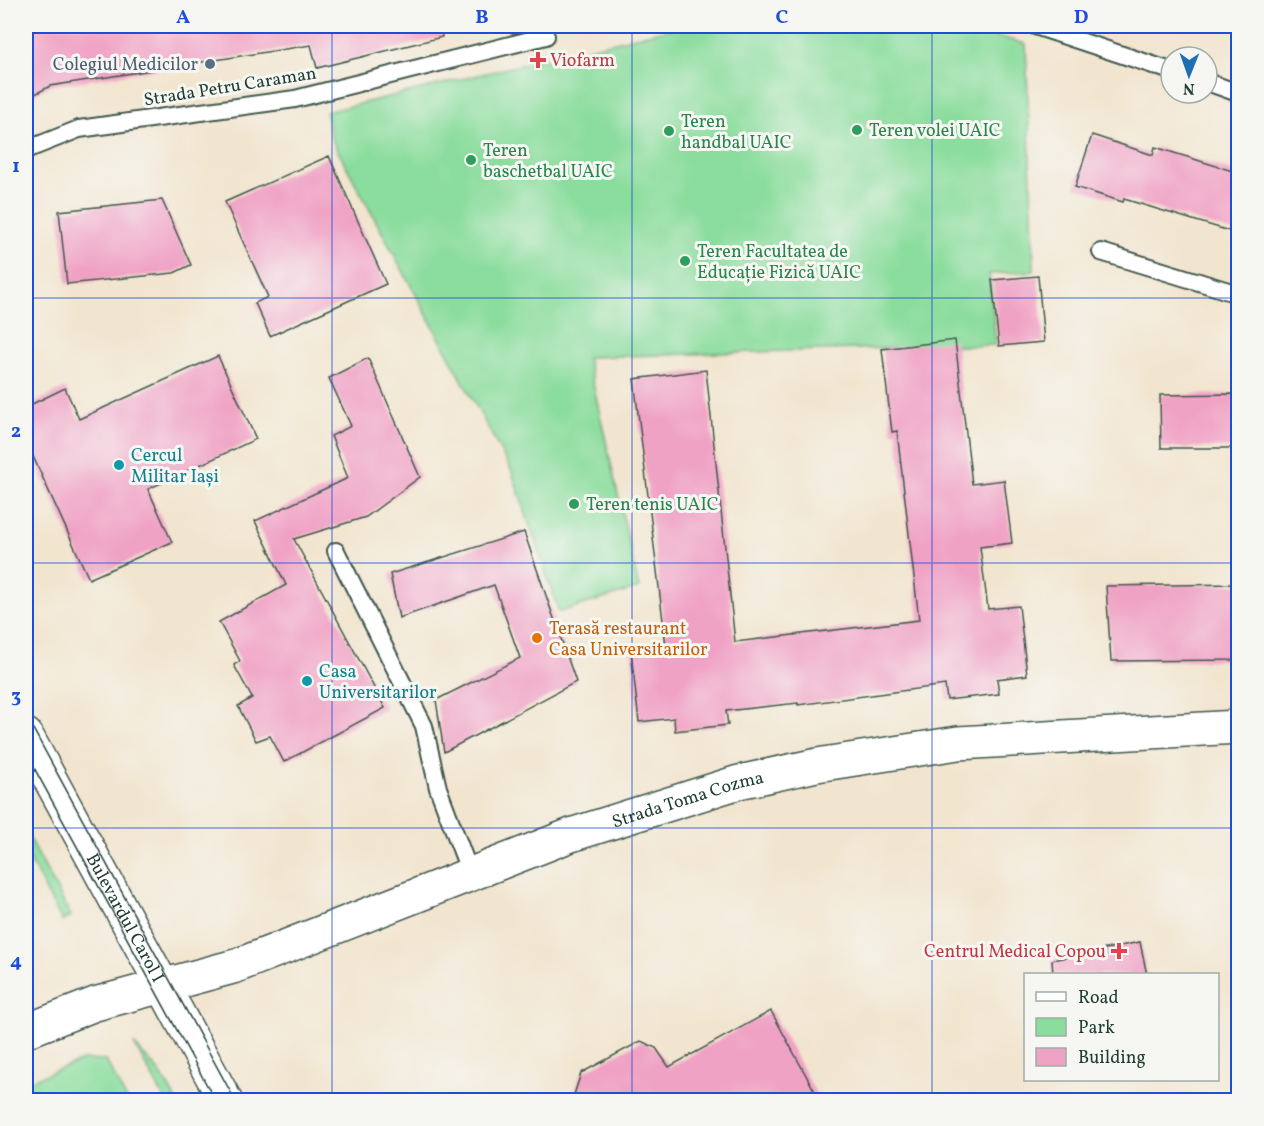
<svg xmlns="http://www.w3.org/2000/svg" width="1264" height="1126" font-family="Vollkorn,serif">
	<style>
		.green { fill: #8bdd9d; stroke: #558d68; stroke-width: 1.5 }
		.building { fill: #f0a2c5 }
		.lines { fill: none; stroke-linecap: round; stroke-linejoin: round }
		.service-casing { stroke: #3f564b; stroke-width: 20 }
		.tertiary-casing { stroke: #3f564b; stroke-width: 36 }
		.secondary-casing { stroke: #3f564b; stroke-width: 36 }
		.service { stroke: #fff; stroke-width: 16 }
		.tertiary { stroke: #fff; stroke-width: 33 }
		.secondary { stroke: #fff; stroke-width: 33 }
		.tram { stroke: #1f3d34; stroke-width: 1.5 }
		.grid { fill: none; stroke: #1d4ed8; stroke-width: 1.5; stroke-opacity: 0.55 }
		.health-dot { fill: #e0444e; stroke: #f6f6f2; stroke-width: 2 }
		.service-dot { fill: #5c6f8a; stroke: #f6f6f2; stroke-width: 2 }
		.leisure-dot { fill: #2e9e5b; stroke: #f6f6f2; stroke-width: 2 }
		.culture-dot { fill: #0f9aa8; stroke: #f6f6f2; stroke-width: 2 }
		.food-dot { fill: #e8710a; stroke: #f6f6f2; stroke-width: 2 }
		.labels { text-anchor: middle; stroke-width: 6; stroke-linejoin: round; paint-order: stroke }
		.health-label { font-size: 18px; fill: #be3a42; stroke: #f6f6f2; text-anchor: start }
		.service-label { font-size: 18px; fill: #4e5e75; stroke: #f6f6f2; text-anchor: end }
		.street-label { font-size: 18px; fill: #1f3d34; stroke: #f6f6f2 }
		.leisure-label { font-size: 18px; fill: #27864d; stroke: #f6f6f2; text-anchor: start }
		.culture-label { font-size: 18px; fill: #0d838f; stroke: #f6f6f2; text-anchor: start }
		.food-label { font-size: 18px; fill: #c56008; stroke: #f6f6f2; text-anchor: start }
		.neatline { fill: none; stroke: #1d4ed8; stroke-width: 2 }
		.grid-label { font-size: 20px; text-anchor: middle; font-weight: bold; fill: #1d4ed8 }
	</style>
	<rect width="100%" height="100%" fill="#f6f6f2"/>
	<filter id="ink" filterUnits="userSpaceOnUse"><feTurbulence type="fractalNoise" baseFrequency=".0167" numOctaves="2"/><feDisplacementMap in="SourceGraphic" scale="12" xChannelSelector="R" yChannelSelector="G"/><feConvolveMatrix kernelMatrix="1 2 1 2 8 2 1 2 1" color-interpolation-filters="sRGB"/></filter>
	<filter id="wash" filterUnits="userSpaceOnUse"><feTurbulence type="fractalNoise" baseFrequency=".008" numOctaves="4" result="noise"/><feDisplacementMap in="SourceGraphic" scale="24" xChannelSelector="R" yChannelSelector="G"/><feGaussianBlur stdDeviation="1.35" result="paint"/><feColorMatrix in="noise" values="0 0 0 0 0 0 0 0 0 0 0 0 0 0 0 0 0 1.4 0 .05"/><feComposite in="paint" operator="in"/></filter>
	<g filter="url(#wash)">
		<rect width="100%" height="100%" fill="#f2e5cf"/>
		<path class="green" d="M681 26H959L1026 44 1034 271 989 274 996 345 587 357 639 588 559 612 512 472 332 140 326 112Z
			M26 832 71 916 62 921 26 853Z
			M134 1044 160 1073 176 1100H165Z
			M84 1060 106 1061 127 1100H26V1082Z"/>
		<g id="blocks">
			<path class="building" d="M26 26H441L442 37 317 68 311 45 50 86 26 99Z
				M1092 135 1153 155 1155 147 1239 173V234L1124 199 1123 202 1075 187Z
				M329 156 386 284 270 336 255 303 268 297 225 202Z
				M162 200 191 265 174 273 67 284 59 211Z
				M1038 276 1044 342 999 346 992 280Z
				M955 340 972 484 1004 480 1012 543 980 547 988 609 1019 606 1027 675 997 679 999 694 947 700 945 685 798 705V703L726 711 728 725 675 731 674 718 639 722 631 651 666 646 634 379 706 370 735 642 919 620 897 431 892 432 882 349Z
				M218 356 256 439 148 489 172 542 89 579 26 441V407L65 388 79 419Z
				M368 358 420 477 366 517 294 539 385 708 284 762 270 736 256 741 238 706 252 698 234 665 240 661 219 622 286 585 255 521 348 478 331 436 351 426 329 378Z
				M1237 394 1239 448H1161L1160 395Z
				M524 532 576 682 444 752 436 700 520 658 494 585 399 618 390 574Z
				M1239 584V660L1111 661 1106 586Z
				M1140 942 1147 975H1053L1052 960Z
				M771 1011 820 1101H572L581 1073 641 1041 656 1048 669 1067Z"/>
		</g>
	</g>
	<g filter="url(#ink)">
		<use href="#blocks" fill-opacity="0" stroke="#3f564b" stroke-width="1.5"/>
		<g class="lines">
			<defs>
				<path id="service" d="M1035 26 1171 71
					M1207 82 1238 93
					M26 150 79 129 295 99 546 36
					M1101 252 1238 294
					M336 551 424 726 438 788 470 873"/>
				<g id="tertiary">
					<path id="s1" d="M26 1031 95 1004 236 966 571 835 739 782 817 765 958 743 1238 727"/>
				</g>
				<g id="secondary">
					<path id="s2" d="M26 735 225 1100"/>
				</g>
			</defs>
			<use href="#service" class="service-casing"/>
			<use href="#tertiary" class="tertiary-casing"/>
			<use href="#secondary" class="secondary-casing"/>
			<use href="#service" class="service"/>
			<use href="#tertiary" class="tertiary"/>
			<use href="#secondary" class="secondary"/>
			<path class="tram" d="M26 716 235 1100
				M26 753 215 1100"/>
		</g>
	</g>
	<path class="grid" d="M332 26V1100M632 26V1100M932 26V1100M26 298H1238M26 563H1238M26 828H1238"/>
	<g class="health-dot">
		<path d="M535 51h6v6h6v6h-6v6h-6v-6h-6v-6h6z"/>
		<path d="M1116 942h6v6h6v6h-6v6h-6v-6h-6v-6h6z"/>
	</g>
	<circle class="service-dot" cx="210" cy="64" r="6"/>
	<g class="leisure-dot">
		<circle cx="857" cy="130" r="6"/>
		<circle cx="669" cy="131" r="6"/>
		<circle cx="471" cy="160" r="6"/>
		<circle cx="685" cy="261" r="6"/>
		<circle cx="574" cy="504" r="6"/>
	</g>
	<g class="culture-dot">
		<circle cx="119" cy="465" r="6"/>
		<circle cx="307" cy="681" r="6"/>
	</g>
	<circle class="food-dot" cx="537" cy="638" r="6"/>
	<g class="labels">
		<g class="health-label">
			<text x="550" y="66">Viofarm</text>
			<text x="1106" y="957" text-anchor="end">Centrul Medical Copou</text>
		</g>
		<g class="service-label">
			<text x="198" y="70">Colegiul Medicilor</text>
		</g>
		<g class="street-label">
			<text transform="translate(230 86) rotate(-9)" y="6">Strada Petru Caraman</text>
			<text dy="6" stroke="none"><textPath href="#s1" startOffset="702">Strada Toma Cozma</textPath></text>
			<text dy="6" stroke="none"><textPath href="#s2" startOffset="208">Bulevardul Carol I</textPath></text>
		</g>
		<g class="leisure-label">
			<text x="681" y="127">Teren<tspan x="681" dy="21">handbal UAIC</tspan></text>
			<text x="869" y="136">Teren volei UAIC</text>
			<text x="483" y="156">Teren<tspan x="483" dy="21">baschetbal UAIC</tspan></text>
			<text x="697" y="257">Teren Facultatea de<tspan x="697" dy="21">Educație Fizică UAIC</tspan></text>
			<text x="586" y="510">Teren tenis UAIC</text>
		</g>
		<g class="culture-label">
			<text x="131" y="461">Cercul<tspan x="131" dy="21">Militar Iași</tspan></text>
			<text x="319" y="677">Casa<tspan x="319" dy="21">Universitarilor</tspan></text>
		</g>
		<g class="food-label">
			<text x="549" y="634">Terasă restaurant<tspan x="549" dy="21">Casa Universitarilor</tspan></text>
		</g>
	</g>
	<rect width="1264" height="1126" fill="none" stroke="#f6f6f2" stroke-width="66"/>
	<rect x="1024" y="973" width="195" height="108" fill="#f6f6f2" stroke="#a0aca6" stroke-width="1.5"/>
	<rect x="1036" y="992" width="30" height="9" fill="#ffffff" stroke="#a0aca6" stroke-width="1.5"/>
	<text x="1078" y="1003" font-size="18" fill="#1f3d34">Road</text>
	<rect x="1036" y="1018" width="30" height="18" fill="#8bdd9d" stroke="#a0aca6" stroke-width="1.5"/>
	<text x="1078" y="1033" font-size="18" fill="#1f3d34">Park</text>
	<rect x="1036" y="1048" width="30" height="18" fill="#f0a2c5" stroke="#a0aca6" stroke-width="1.5"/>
	<text x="1078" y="1063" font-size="18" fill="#1f3d34">Building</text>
	<g transform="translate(1189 75) rotate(181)"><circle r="28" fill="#f6f6f2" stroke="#a0aca6" stroke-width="1.5"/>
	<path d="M0-4.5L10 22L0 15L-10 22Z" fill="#1f6fb2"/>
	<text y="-9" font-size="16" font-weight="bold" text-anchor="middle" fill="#1f3d34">N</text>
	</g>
	<rect x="33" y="33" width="1198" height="1060" class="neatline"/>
	<g class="grid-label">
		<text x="183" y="23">A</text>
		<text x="482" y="23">B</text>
		<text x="782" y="23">C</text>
		<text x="1081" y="23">D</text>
		<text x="16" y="172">1</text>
		<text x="16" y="437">2</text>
		<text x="16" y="702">3</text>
		<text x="16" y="967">4</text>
	</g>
</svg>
